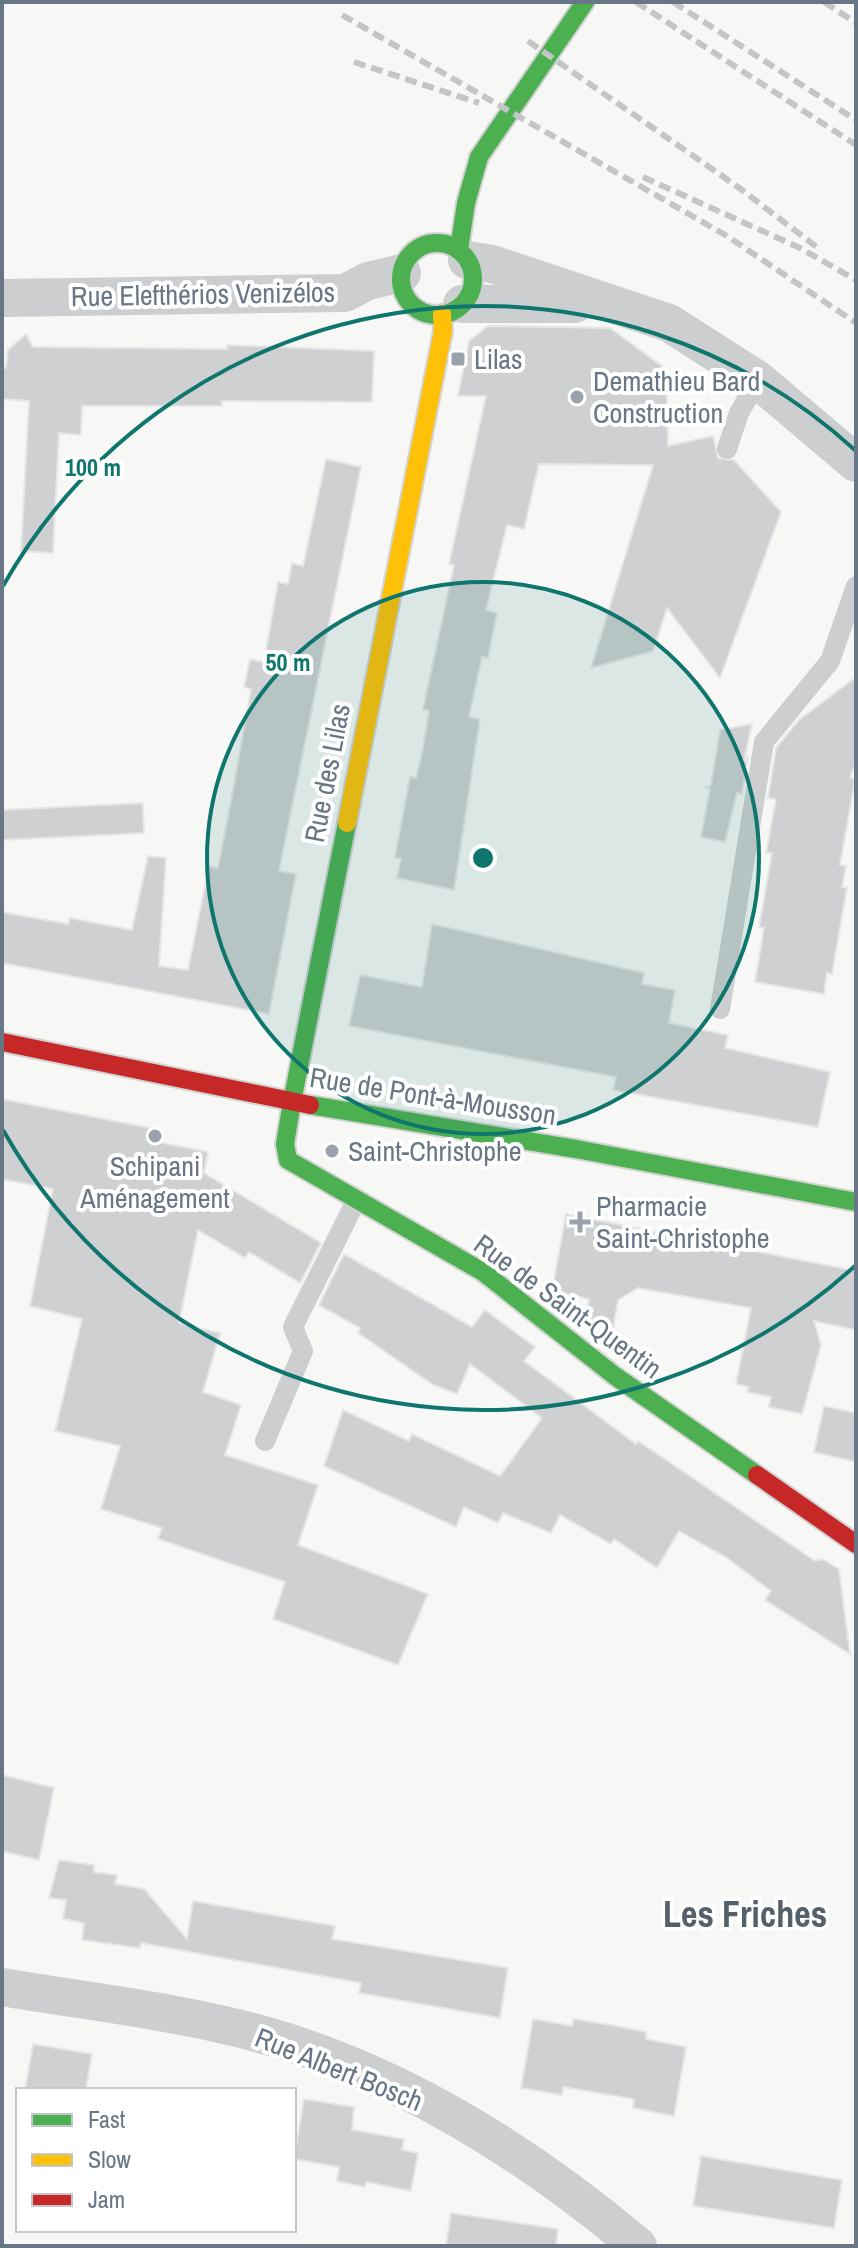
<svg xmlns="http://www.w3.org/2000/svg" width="858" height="2248" font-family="'Archivo Narrow',sans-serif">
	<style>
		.building { fill: #cfd0d1; stroke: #e6e6e6; stroke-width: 2 }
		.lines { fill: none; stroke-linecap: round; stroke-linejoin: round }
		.fast-casing { stroke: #d3d3d4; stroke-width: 22 }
		.slow-casing { stroke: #d3d3d4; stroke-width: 22 }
		.jam-casing { stroke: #d3d3d4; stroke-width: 22 }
		.lane { stroke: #cccecf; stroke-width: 20 }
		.street { stroke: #cccecf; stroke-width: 38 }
		.fast { stroke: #4caf50; stroke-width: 18 }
		.slow { stroke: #ffc107; stroke-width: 18 }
		.jam { stroke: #c62828; stroke-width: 18 }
		.rail { stroke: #c3c5c6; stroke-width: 6; stroke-dasharray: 12 6; stroke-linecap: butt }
		.ring { fill: none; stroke: #0f766e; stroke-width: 4 }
		.poi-dot { fill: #9aa3ad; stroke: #fff; stroke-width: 3 }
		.labels { text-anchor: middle; stroke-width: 8; stroke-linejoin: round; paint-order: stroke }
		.street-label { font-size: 28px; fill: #687685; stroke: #fff }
		.poi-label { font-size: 28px; fill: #687685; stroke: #fff; text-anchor: start }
		.district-label { font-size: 36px; font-weight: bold; fill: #55606b; stroke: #fff }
		.centre { fill: #0f766e; stroke: #fff; stroke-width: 4 }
		.ring-label { font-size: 24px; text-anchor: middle; font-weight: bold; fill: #0f766e; stroke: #fff; stroke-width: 8; stroke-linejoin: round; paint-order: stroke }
	</style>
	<rect width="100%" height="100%" fill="#f7f7f6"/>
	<path class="building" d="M488 326 610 328 666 369 668 446 713 436 718 458 734 460 781 512 720 678 667 608 653 651 591 668 653 465 539 464 524 529 507 525 486 610 497 613 488 658 482 657 469 717 480 719 454 890 397 878 401 859 395 857 410 777 416 778 423 748 429 711 423 709 454 565 449 564 486 396H458L469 341Z
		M26 334 33 347 227 349V345L374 351 372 402 222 401V406H82L81 435 59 433 53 553 21 551 29 401 2 399V368H6L8 350Z
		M326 459 361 467 279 871 296 874 269 1014 2 963V912L68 924 70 918 132 930 148 856 166 858 159 966 188 970 209 866 218 868 231 801 251 689 244 687 250 659 264 662 278 582 288 584 292 563 303 566Z
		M856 677V762L850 777 855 780 840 865 846 866 842 887 847 888 832 974 827 973 824 994 755 982 764 928 759 927 772 853H766L776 799 768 798 776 748 799 720Z
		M752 724 744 761 748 757 742 794 737 793 725 842 701 837 710 789 707 788 711 785 720 730Z
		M143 803 144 833 2 840V810Z
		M432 924 644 973 642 984 675 990 669 1023 728 1035 725 1048 830 1072 818 1127 613 1090 616 1077 349 1026 360 975 422 987Z
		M2 1099 150 1128 148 1140 208 1152 204 1173 321 1243 300 1283 249 1252 245 1258 198 1230 179 1323 220 1333 203 1392 241 1405 225 1455 318 1485 298 1545 428 1594 398 1665 273 1619 285 1582 158 1539 162 1528 101 1509 120 1446 55 1431 82 1319 30 1306 53 1189 2 1179Z
		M566 1214 856 1271V1330L814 1321 821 1345 802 1414 769 1407 771 1397 747 1392 748 1387 736 1384 751 1308 638 1288 618 1300 612 1335 586 1316 589 1299 552 1291Z
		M344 1254 472 1327 485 1310 535 1347 524 1361 636 1444 638 1441 815 1561 822 1559 839 1569 850 1654 765 1600 771 1591 727 1558 679 1531 657 1568 614 1539 611 1544 560 1515 551 1533 503 1513 498 1523 464 1507 456 1527 324 1466 343 1410 409 1441 412 1434 500 1476 542 1418 470 1364 457 1394 432 1384 358 1333 360 1328 319 1305Z
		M824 1406 856 1413V1462L814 1452Z
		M2 1775 54 1788 39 1860 2 1851Z
		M59 1860 94 1865V1872L117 1875 115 1884 144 1889 187 1939 193 1901 335 1926 332 1939 508 1968 500 2018 359 1993 361 1983 141 1943 140 1948 82 1940 84 1923 63 1919 66 1900 49 1898Z
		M533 2019 572 2026 573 2019 611 2025 646 2032V2039L686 2047 674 2116 633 2108 634 2099 563 2087 562 2095 521 2088Z
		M33 2044 92 2054 86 2090H25Z
		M304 2099 354 2107 352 2130 404 2139 402 2150 418 2153 411 2191 366 2182 365 2187 337 2181 339 2167 294 2159Z
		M701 2156 842 2180 834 2228 693 2206Z
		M451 2213 558 2229 556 2246H446Z"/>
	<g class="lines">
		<defs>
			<path id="fast" d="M401 279a36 36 0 1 1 72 0a36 36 0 1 1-72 0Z
				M459 250 466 203 479 157 585 2
				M347 823 292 1102 285 1144 288 1160 483 1272 615 1376 757 1475
				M310 1105 576 1149 856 1202"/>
			<path id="slow" d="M347 823 443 331 442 314"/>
			<path id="jam" d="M2 1042 310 1105
				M757 1475 856 1544"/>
		</defs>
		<use href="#fast" class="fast-casing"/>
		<use href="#slow" class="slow-casing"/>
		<use href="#jam" class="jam-casing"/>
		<path class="lane" d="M727 449 739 413 758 380
			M720 1009 764 742 830 661 856 586
			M265 1441 303 1351 293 1327 356 1201"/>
		<path class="street" d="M467 260 492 264 669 323 758 380 856 463
			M2 298 345 293 368 281 402 273
			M462 304H575
			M2 1987C91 2002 184 2012 271 2037 406 2077 531 2156 638 2246"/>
		<use href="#fast" class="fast"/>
		<use href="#slow" class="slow"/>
		<use href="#jam" class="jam"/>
		<path class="rail" d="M636 2 856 145
			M673 2 856 120
			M824 2 856 23
			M342 15 727 236 856 323
			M528 41 738 187 818 248
			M354 62 479 103
			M643 177 800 248 856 280"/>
	</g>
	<circle cx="483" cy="858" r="276" fill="#0f766e" fill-opacity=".12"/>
	<g class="ring">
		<circle cx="483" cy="858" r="276"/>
		<path d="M856 1265A552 552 0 0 1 3 1130M3 586A552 552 0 0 1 856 451"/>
	</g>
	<g class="poi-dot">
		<rect x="450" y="351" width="16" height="16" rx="4"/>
		<circle cx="577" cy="397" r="8"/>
		<circle cx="155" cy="1136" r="8"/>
		<circle cx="332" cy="1151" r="8"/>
		<path d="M576 1210h8v8h8v8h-8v8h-8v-8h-8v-8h8z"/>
	</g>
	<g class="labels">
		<g class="street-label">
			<text transform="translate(203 294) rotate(-1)" y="10">Rue Elefthérios Venizélos</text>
			<text transform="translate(327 773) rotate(-79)" y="10">Rue des Lilas</text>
			<text transform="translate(433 1096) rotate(9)" y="10">Rue de Pont-à-Mousson</text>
			<text transform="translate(568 1306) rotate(36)" y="10">Rue de Saint-Quentin</text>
			<text transform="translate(339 2069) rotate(22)" y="10">Rue Albert Bosch</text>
		</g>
		<g class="poi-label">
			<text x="474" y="369">Lilas</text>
			<text x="593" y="391">Demathieu Bard<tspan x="593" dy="32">Construction</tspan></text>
			<text x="348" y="1161">Saint-Christophe</text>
			<text x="155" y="1176" text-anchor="middle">Schipani<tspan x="155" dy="32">Aménagement</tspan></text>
			<text x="596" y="1216">Pharmacie<tspan x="596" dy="32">Saint-Christophe</tspan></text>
		</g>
		<g class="district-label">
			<text x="745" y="1927">Les Friches</text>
		</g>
	</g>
	<circle cx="483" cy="858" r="12" class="centre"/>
	<g class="ring-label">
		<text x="93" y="476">100 m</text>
		<text x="288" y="671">50 m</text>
	</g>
	<rect width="858" height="2248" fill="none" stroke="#687685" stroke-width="8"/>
	<rect x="16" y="2088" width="280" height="144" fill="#ffffff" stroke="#c3c8ce" stroke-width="2"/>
	<rect x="32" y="2114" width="40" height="12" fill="#4caf50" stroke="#c3c8ce" stroke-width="2"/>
	<text x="88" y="2128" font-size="24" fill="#687685">Fast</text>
	<rect x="32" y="2154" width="40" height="12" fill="#ffc107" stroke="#c3c8ce" stroke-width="2"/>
	<text x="88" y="2168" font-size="24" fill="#687685">Slow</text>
	<rect x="32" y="2194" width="40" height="12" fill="#c62828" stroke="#c3c8ce" stroke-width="2"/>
	<text x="88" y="2208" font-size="24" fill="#687685">Jam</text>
</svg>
